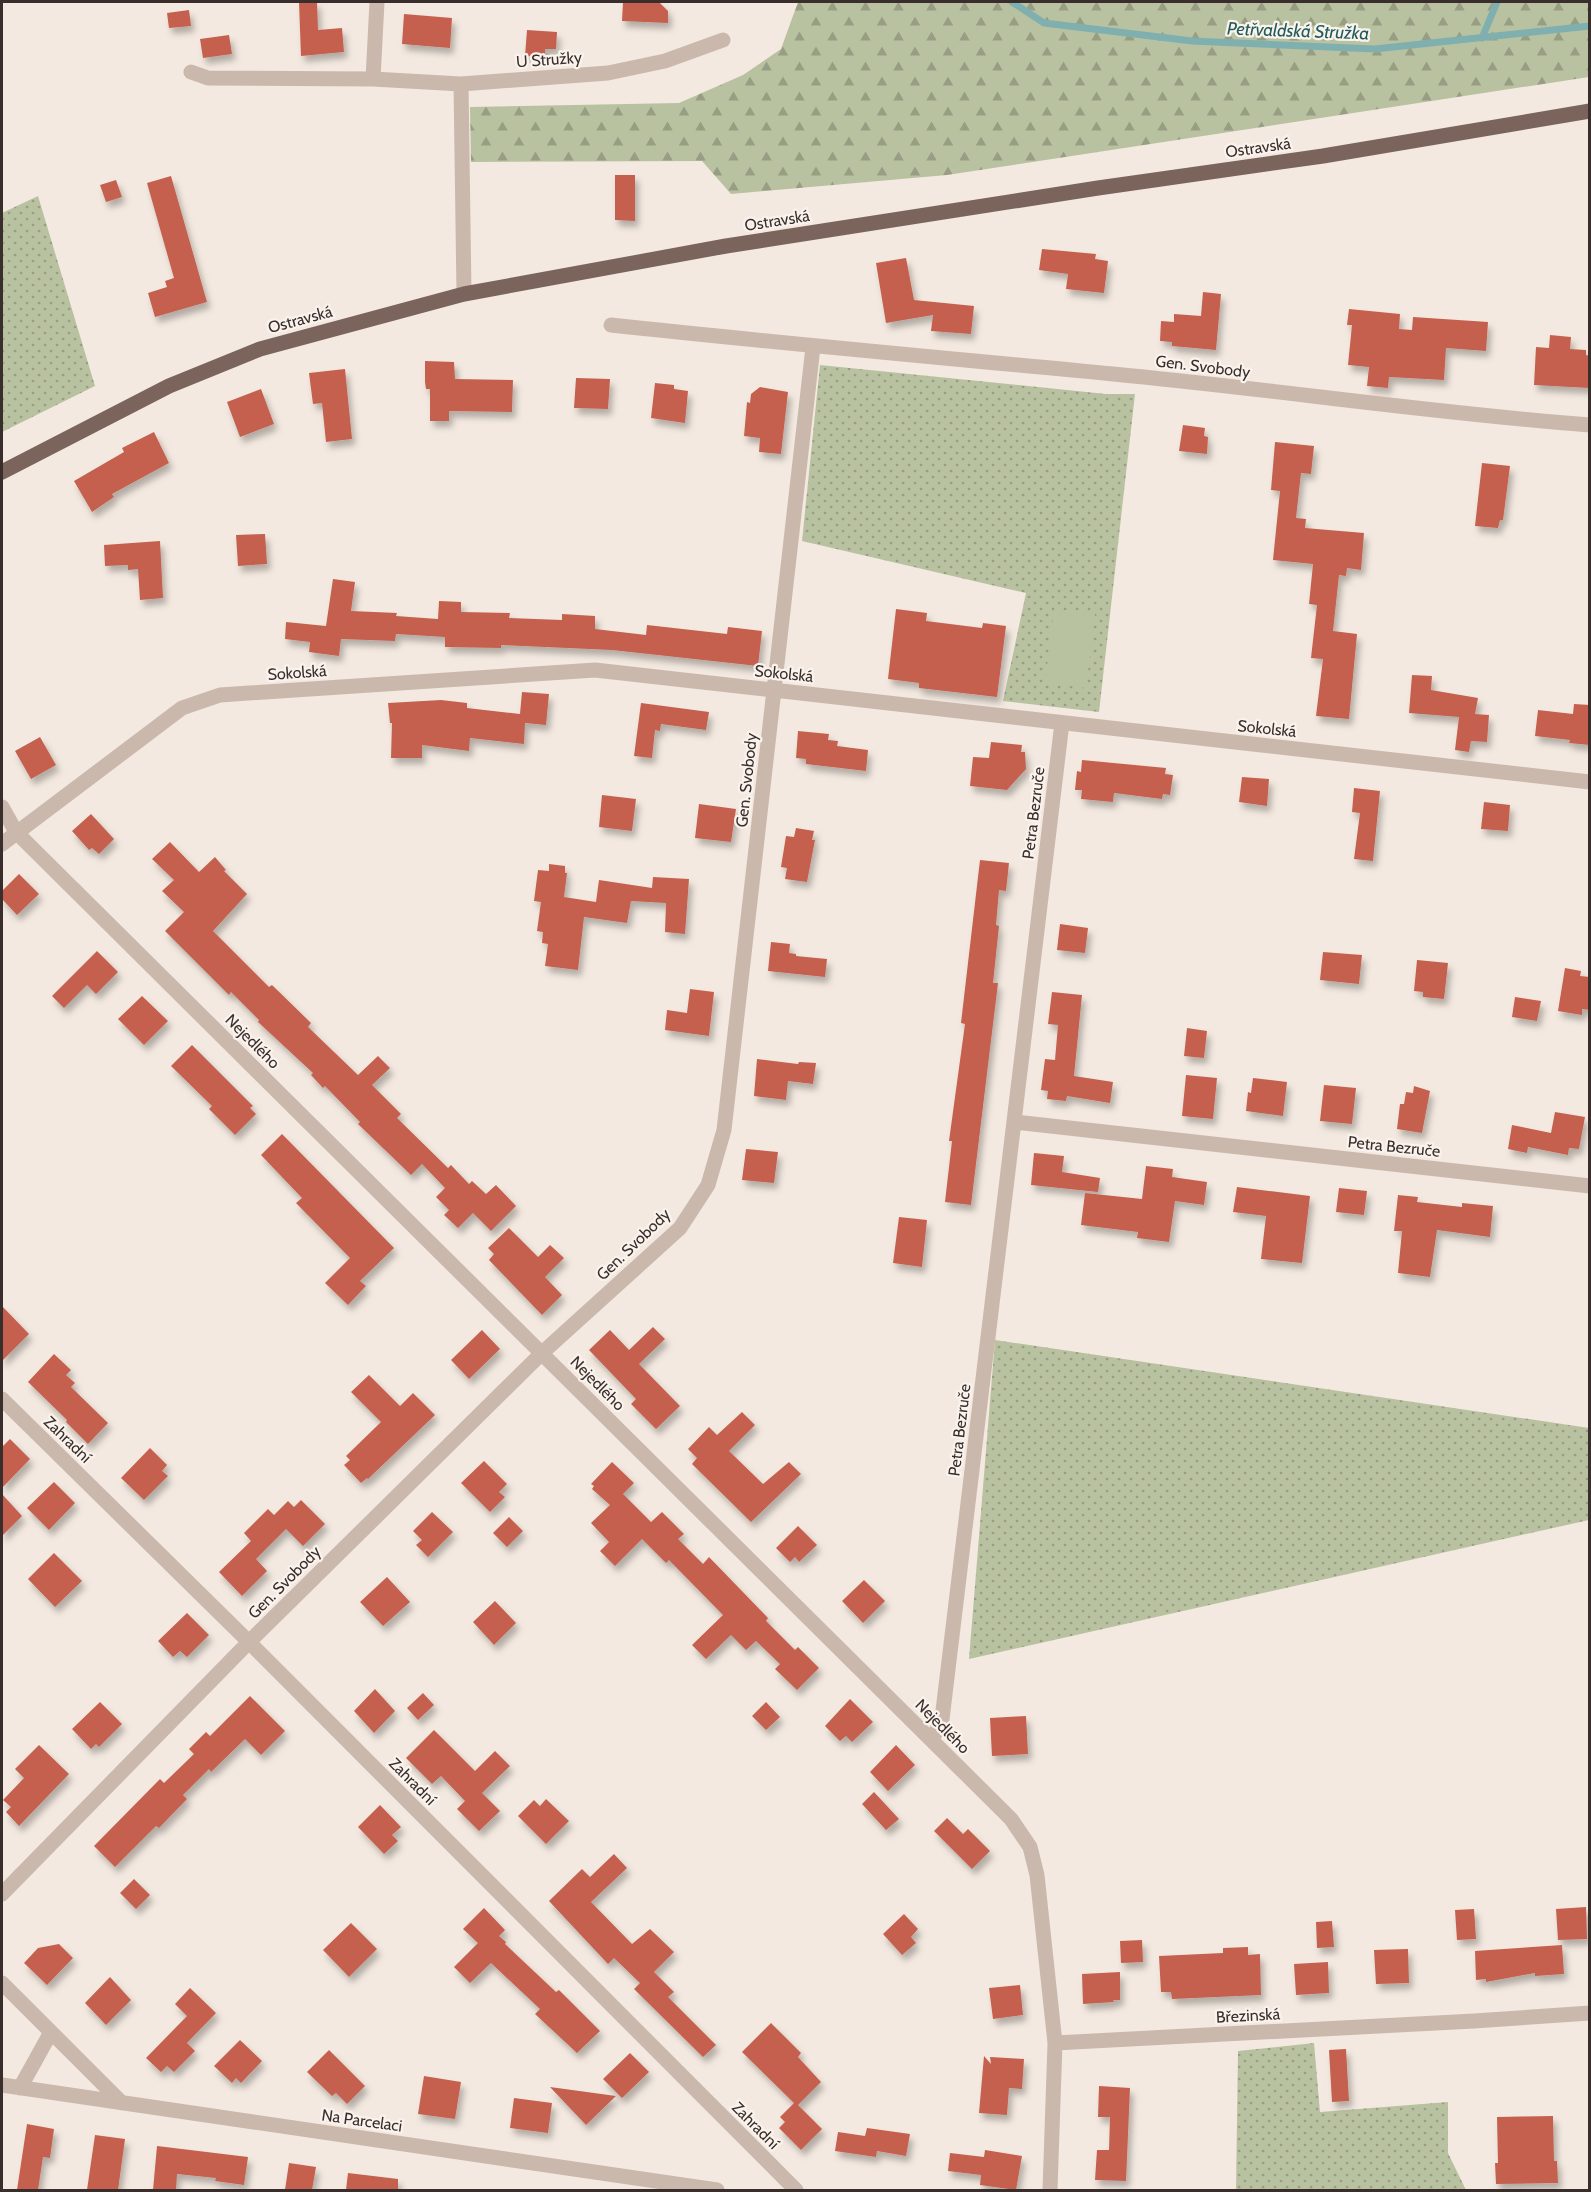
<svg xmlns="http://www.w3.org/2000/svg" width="1591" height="2192" font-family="Cabin,sans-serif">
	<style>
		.grass { fill: url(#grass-dots) }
		.forest { fill: url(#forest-firs) }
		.park { fill: #b9c2a0 }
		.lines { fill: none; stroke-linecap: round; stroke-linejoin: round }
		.stream { stroke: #7fb0af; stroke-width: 7 }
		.building { fill: #c4614d; filter: url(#shadow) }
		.minor { stroke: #cbb8ac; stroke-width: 15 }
		.major { stroke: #7b645c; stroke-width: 15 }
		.labels { text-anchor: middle; stroke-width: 4.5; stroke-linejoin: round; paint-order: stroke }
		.street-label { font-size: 16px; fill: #392e2b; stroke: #faf3ed }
		.water-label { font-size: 18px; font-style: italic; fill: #205b5b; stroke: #faf3ed }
	</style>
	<defs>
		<pattern id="grass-dots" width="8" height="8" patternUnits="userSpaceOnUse" patternTransform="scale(1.5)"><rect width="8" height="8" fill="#b9c2a0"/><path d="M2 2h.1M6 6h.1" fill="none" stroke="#979e83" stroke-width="1.8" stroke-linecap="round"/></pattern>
		<pattern id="forest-firs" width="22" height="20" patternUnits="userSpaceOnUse" patternTransform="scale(1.5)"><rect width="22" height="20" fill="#b9c2a0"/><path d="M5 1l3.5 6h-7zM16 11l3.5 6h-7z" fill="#979e83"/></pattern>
		<filter id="shadow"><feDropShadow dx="3.5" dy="6" stdDeviation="3" flood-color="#0004"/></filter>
	</defs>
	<rect width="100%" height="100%" fill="#f3e9e0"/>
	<path class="grass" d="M38 196 95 386 2 432V213Z
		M820 365 1106 394H1135L1099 712 1003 701 1026 593 802 541Z
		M995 1340 1589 1428V1520L969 1659Z
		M1314 2043 1320 2112 1448 2102V2153L1466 2190H1236L1238 2051Z"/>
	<path class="forest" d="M798 2H1589V77L947 175 731 194 702 161 471 162 470 107 679 103 743 75 781 49Z"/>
	<path class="park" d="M1054 609 1095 614 1086 688 1045 683Z"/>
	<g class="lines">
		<path class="stream" d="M1012 2 1044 23 1192 41 1375 49 1590 26
			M1482 38 1497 2"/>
	</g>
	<path class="building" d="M299 2H317L318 30 342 28 344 52 301 56Z
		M623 2H659L668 11V23L622 21Z
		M189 10 191 26 169 28 167 13Z
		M404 14 452 18 450 48 402 44Z
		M527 30 557 32 556 49H545V57L525 56Z
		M229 35 232 54 203 58 200 39Z
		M615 175H635V221L615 220Z
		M171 176 207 302 155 317 148 293 167 287 165 281 174 278 147 183Z
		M116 180 122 197 106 202 100 185Z
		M1042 249 1096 254 1095 259 1108 261 1104 293 1066 289 1068 274 1039 270Z
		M906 258 914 300 974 306 971 334 931 331 933 315 886 323 876 263Z
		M1203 292 1221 294 1216 350 1172 346V342L1160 341 1161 321 1174 322V314L1201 316Z
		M1349 309 1400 314 1399 329 1412 330 1413 317 1488 322 1486 351 1446 348 1444 380 1389 377 1388 388 1367 386 1369 367 1348 365 1352 325H1347Z
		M1550 335 1571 337 1570 349 1586 350V355L1590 356V388L1534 385 1536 347 1549 348Z
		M425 361 454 362 455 379 513 380 512 412 449 411V421H430V389H426L425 382Z
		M345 369 352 439 326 442 322 403 313 404 309 373Z
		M576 378 610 379 608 409 574 408Z
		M655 383 674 385V389L688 391 685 423 651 418Z
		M760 387 788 392 781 454 759 452 760 438 744 436 747 402 750 403 751 394Z
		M261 389 274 424 240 437 227 402Z
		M1183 425 1205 428 1204 436 1208 437 1207 454 1179 451Z
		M154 432 169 463 112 494 114 497 92 512 74 481 124 452 122 448Z
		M1275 442 1314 446 1311 474 1301 473 1296 518 1306 519 1305 528 1364 533 1361 570 1347 568 1346 576 1339 575 1333 631 1357 634 1349 719 1316 716 1323 659 1311 658 1317 605 1309 604 1313 564 1273 560 1280 491 1271 490Z
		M1482 463 1510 466 1503 520H1500L1498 528 1475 526Z
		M265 534 267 564 238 566 236 535Z
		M160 541 163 598 140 600 138 569 128 570V565L105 566 104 545Z
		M333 579 355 582 351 611 397 613 396 616 438 619 439 601 461 602V612L510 613 509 618 562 620V614L595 616V629L646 635 647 625 727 634 728 627 762 631 758 666 612 650 501 645V648L445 647V637L396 634 395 641 341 639 339 656 309 652 310 642 285 639 286 622 326 626Z
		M896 609 927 613 926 621 982 628 983 623 1006 626 997 697 919 688V683L888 679Z
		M1412 675 1432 676 1431 690 1478 698 1475 714 1489 715 1487 742 1471 741 1469 752 1455 750 1459 717 1409 713Z
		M522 692 549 694 546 725 525 723 524 744 470 738 469 751 422 745V758H391L392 723H390L388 703 441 700 467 703V708L520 714Z
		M641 703 709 712 706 730 661 724 660 731 655 730 652 758 634 756Z
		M1574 704 1590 705V745L1569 743 1570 740 1535 736 1538 710 1573 714Z
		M798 731 829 734 828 740 838 741 837 746 868 750 866 771 806 764V759L796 758Z
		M40 737 56 765 31 779 15 751Z
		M991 742 1022 745 1021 752H1025L1026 769 1007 790 970 786 973 757 989 758Z
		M1082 760 1166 768 1165 774 1173 775 1170 795 1163 794 1162 799 1114 793 1113 802 1081 799 1082 790H1075L1077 771 1081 772Z
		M1242 777 1269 779 1267 806 1239 802Z
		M1354 788 1380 791 1373 861 1354 859 1360 813 1352 812Z
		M602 795 636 799 632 831 599 827Z
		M1484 802 1510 805 1508 831 1481 829Z
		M699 804 736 809 731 842 695 838Z
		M91 814 114 839 99 854 92 848 89 850 72 831Z
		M796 828 814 831 812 840H815L807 882 785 879 787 868 781 867 786 836 794 837Z
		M170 842 199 872 215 857 226 870 224 871 247 894 213 931 269 987 272 985 311 1023 308 1027 358 1075 378 1056 390 1068 372 1085 401 1114 397 1118 448 1168 451 1165 469 1184 472 1181 486 1194 496 1185 516 1206 491 1231 473 1213 458 1228 444 1215 449 1210 436 1197 445 1188 422 1164 411 1175 358 1124 360 1122 325 1086 323 1088 311 1075 313 1073 258 1022 259 1020 231 992 229 995 165 931 184 912 162 891 174 880 152 859Z
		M980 860 1009 863 1006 891 999 890 996 925 999 926 993 983H998L971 1205 945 1202 952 1141H949L965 1024 961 1023Z
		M549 864 565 866V873H567L564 897 596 902 599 880 652 888 653 877 689 879 685 934 665 932 666 903 631 901 627 923 584 917 578 970 545 966 548 944 542 943 543 932 537 931 541 902 534 901 538 870 549 871Z
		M19 874 39 894 17 915 2 899V891Z
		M1060 924 1088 928 1085 953 1057 950Z
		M771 942 790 944 789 953 796 954V956L827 959 825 977 768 971Z
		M97 951 118 972 96 994 87 985 64 1008 52 996Z
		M1323 952 1362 955 1359 984 1320 980Z
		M1417 960 1448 963 1444 999 1423 997V992L1414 991Z
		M1565 968 1581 971 1580 976 1590 977V1010L1582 1009V1015L1558 1011Z
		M690 989 714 992 709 1036 665 1030 667 1010 687 1013Z
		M1052 992 1082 995 1074 1076 1113 1082 1110 1103 1067 1096 1066 1101 1047 1099 1048 1091 1041 1090 1045 1059 1055 1060 1058 1025 1048 1024Z
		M142 996 168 1021 144 1045 118 1019Z
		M1515 997 1541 1001 1537 1021 1512 1017Z
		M1187 1028 1207 1031 1204 1058 1184 1056Z
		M192 1045 253 1106 250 1108 256 1114 235 1135 209 1109 212 1106 171 1066Z
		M757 1059 798 1064 799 1062 816 1063 813 1084 788 1081 786 1100 754 1096Z
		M1186 1075 1217 1078 1213 1119 1182 1116Z
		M1253 1078 1287 1082 1283 1116 1246 1111 1248 1092 1251 1093Z
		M1324 1085 1356 1088 1352 1124 1320 1121Z
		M1414 1086 1430 1091 1422 1133 1397 1129 1400 1104H1404L1406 1092 1413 1093Z
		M1555 1112 1585 1117 1579 1149 1569 1148 1568 1155 1528 1147 1527 1153 1508 1149 1512 1125 1551 1133Z
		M282 1134 394 1248 360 1281 366 1286 348 1305 325 1283 350 1258 296 1203 302 1198 261 1155Z
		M746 1149 778 1152 774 1183 742 1180Z
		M1034 1153 1064 1156 1062 1172 1100 1178 1098 1192 1031 1185Z
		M1146 1166 1173 1169 1172 1177 1207 1182 1204 1205 1175 1201 1169 1242 1137 1238 1138 1232 1081 1225 1085 1193 1142 1199Z
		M1237 1187 1310 1196 1302 1263 1261 1259 1266 1216 1233 1212Z
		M1339 1188 1367 1191 1364 1215 1336 1212Z
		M1398 1195 1418 1197 1417 1202 1462 1207V1203L1493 1206 1490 1237 1437 1230 1430 1277 1398 1273 1402 1231H1394Z
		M899 1217 927 1220 922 1267 893 1263Z
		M509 1228 538 1257 550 1245 564 1258 545 1277 562 1295 542 1315 489 1260 494 1254 488 1248Z
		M2 1306 29 1334 2 1361Z
		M653 1327 665 1339 639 1364 680 1406 656 1429 631 1404 636 1399 589 1350 610 1330 629 1350Z
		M482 1330 500 1349 469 1379 451 1360Z
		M54 1354 71 1370 66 1375 75 1383 71 1387 108 1423 88 1444 66 1422 67 1420 28 1382Z
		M369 1375 400 1406 413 1393 435 1415 368 1479 367 1478 361 1483 344 1465 350 1460 346 1456 381 1422 351 1392Z
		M742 1412 755 1425 729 1451 763 1484 789 1462 801 1474 751 1522 692 1464 697 1458 688 1449 709 1427 717 1435Z
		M10 1439 30 1459 2 1488V1447Z
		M150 1448 167 1465 162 1471 168 1476 144 1500 121 1478Z
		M484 1461 507 1484 499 1492 505 1497 490 1512 461 1483Z
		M612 1462 634 1483 623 1494 651 1522 662 1512 684 1534 678 1539 703 1564 709 1557 768 1618 766 1621 795 1650 798 1647 819 1668 797 1690 775 1669 780 1664 756 1641 746 1650 731 1635 706 1659 692 1645 723 1615 669 1560 666 1563 642 1539 615 1566 600 1551 609 1542 591 1523 610 1505 592 1489 594 1486 591 1484Z
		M54 1482 75 1503 49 1530 27 1508Z
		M2 1494 22 1516 2 1536Z
		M301 1500 325 1524 303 1546 286 1529 256 1559 267 1571 242 1596 219 1572 251 1541 244 1533 268 1509 274 1515 288 1501 294 1507Z
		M432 1512 453 1532 428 1557 416 1545 422 1540 413 1531Z
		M509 1517 523 1531 507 1547 493 1533Z
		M798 1526 817 1545 799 1562 795 1557 790 1562 776 1548Z
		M54 1553 82 1581 55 1607 28 1579Z
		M387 1577 410 1602 383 1626 360 1602Z
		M864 1580 885 1601 863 1623 842 1601Z
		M495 1601 516 1623 494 1645 473 1622Z
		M187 1613 209 1635 187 1657 180 1651 173 1657 158 1641Z
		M375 1689 395 1711 374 1733 354 1711Z
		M423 1693 434 1705 418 1720 407 1708Z
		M250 1696 285 1731 261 1755 245 1739 211 1772 209 1769 183 1795 187 1799 159 1828 156 1826 115 1867 94 1846 160 1779 164 1783 194 1754 189 1749 206 1732 210 1736Z
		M850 1699 873 1722 852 1742 846 1736 840 1741 825 1726Z
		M100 1702 122 1724 99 1747 96 1744 91 1749 72 1729Z
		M766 1702 780 1717 766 1730 752 1716Z
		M1026 1716 1028 1754 992 1756 990 1718Z
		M434 1730 475 1771 495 1751 510 1766 482 1793 500 1811 479 1831 457 1809 465 1801 441 1776 432 1784 406 1758Z
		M39 1745 69 1774 19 1826 6 1812 11 1807 3 1800 24 1778 15 1769Z
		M896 1745 915 1765 888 1791 870 1772Z
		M874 1792 899 1819 886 1830 862 1804Z
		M546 1799 569 1821 546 1844 518 1816 534 1800 540 1806Z
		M380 1805 401 1827 392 1835 398 1841 384 1854 358 1827Z
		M947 1818 963 1834 968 1829 990 1851 972 1869 934 1831Z
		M614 1854 627 1868 591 1902 632 1944 650 1929 674 1952 654 1972 674 1992 668 1997 716 2045 703 2057 634 1989 640 1983 614 1958 608 1964 549 1901 582 1869 590 1877Z
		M134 1879 150 1895 136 1909 120 1893Z
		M1586 1907 1587 1939 1558 1940 1556 1909Z
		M484 1908 505 1930 499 1936 506 1942 505 1944 556 1992 559 1990 600 2031 577 2053 535 2014 540 2009 491 1963 470 1983 454 1967 478 1943 463 1929Z
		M1474 1909 1476 1939 1457 1940 1455 1910Z
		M904 1914 918 1929 911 1937 916 1943 902 1955 883 1934Z
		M1332 1921 1334 1947 1317 1948 1316 1922Z
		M351 1923 377 1949 349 1977 323 1950Z
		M1142 1940 1143 1962 1121 1963 1120 1941Z
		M59 1944 73 1958 47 1985 24 1963 38 1948Z
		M1562 1945 1564 1974 1535 1976V1973L1486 1982V1979L1476 1980 1475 1951Z
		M1248 1947V1955L1260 1954 1261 1995 1172 1999 1171 1992H1161L1159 1956 1223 1953V1948Z
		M1408 1949 1409 1983 1376 1984 1374 1950Z
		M1328 1962 1329 1993 1296 1995 1294 1964Z
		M1120 1972V2000H1113L1114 2002 1083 2004 1082 1974Z
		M110 1977 131 2000 106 2025 85 2003Z
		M1020 1985 1023 2015 993 2019 989 1988Z
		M190 1988 216 2013 187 2043 195 2051 174 2072 167 2066 161 2072 146 2058 187 2016 175 2004Z
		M771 2023 801 2053 798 2057 821 2082 798 2105 822 2129 801 2150 779 2128 785 2122 780 2117 794 2103 742 2052Z
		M240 2040 262 2061 241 2083 236 2078 232 2083 214 2066Z
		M1346 2049 1349 2101 1332 2102 1329 2050Z
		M329 2050 365 2086 347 2104 336 2093 332 2096 307 2072Z
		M630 2053 649 2072 622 2098 603 2079Z
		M984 2056 991 2064 990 2057 1024 2059 1022 2089 1009 2088 1007 2115 979 2113Z
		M424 2076 461 2082 455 2119 418 2114Z
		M1099 2086 1130 2088 1126 2181 1095 2180 1097 2150H1109L1110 2117H1098Z
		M550 2087 616 2096 586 2125Z
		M514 2098 552 2103 548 2133 510 2128Z
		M1553 2116 1554 2161H1557L1558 2183 1496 2184 1495 2163H1498L1497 2117Z
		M27 2124 54 2129 50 2158 43 2157 38 2190H17Z
		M867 2128 910 2134 906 2156 877 2151 876 2157 835 2151 838 2132 865 2136Z
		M95 2135 125 2139 118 2190H87Z
		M157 2146 248 2157 244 2185 215 2181 216 2178 177 2174 176 2190H153Z
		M985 2150 1022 2156 1016 2190 980 2185 981 2175 948 2171 950 2153 984 2157Z
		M289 2163 316 2167 312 2190H285Z
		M348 2173 398 2179V2190H346Z"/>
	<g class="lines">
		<path class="minor" d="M191 72 208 78 373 79 461 84 608 73 665 61 723 40
			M373 79 377 2
			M461 84 464 294
			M611 325C778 343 945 358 1113 374 1272 389 1430 413 1590 425
			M2 807 16 832 1011 1819 1030 1847 1037 1875 1055 2043
			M2 844 182 708 220 695 595 670 1590 782
			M1015 1122 1590 1186
			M2 1399 249 1642 796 2190
			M932 1740 942 1719 1062 723
			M2 1894 249 1642 542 1353 680 1228 708 1185 724 1130 813 347
			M2 1983 122 2103
			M2 2085 717 2190
			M20 2088 51 2032
			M1050 2190 1055 2043 1474 2021 1590 2013"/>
		<path class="major" d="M2 472 169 386 260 349 464 294 726 246 1098 188 1323 156 1590 111"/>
	</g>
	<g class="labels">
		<g class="street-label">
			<text transform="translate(549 59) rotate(-4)" y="6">U Stružky</text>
			<text transform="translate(1258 147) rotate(-8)" y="6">Ostravská</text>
			<text transform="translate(777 220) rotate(-9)" y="6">Ostravská</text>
			<text transform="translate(300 319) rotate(-15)" y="6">Ostravská</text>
			<text transform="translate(1203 366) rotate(7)" y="6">Gen. Svobody</text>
			<text transform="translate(297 672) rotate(-4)" y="6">Sokolská</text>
			<text transform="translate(784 673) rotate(6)" y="6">Sokolská</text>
			<text transform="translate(1267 728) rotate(6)" y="6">Sokolská</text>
			<text transform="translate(746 780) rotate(-84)" y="6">Gen. Svobody</text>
			<text transform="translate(1033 813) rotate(-83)" y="6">Petra Bezruče</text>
			<text transform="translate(253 1041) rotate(45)" y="6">Nejedlého</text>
			<text transform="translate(1394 1146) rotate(6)" y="6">Petra Bezruče</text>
			<text transform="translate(633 1244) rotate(-44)" y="6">Gen. Svobody</text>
			<text transform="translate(598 1383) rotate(45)" y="6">Nejedlého</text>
			<text transform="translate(959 1430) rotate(-83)" y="6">Petra Bezruče</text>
			<text transform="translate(68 1439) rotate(44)" y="6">Zahradní</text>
			<text transform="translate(284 1582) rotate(-45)" y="6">Gen. Svobody</text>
			<text transform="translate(943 1726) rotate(45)" y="6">Nejedlého</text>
			<text transform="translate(413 1781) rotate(45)" y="6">Zahradní</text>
			<text transform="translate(1248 2015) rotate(-3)" y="6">Březinská</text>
			<text transform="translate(362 2120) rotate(8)" y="6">Na Parcelaci</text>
			<text transform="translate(756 2125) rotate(45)" y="6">Zahradní</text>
		</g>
		<g class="water-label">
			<text transform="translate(1298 31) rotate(2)" y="6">Petřvaldská Stružka</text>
		</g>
	</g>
	<rect width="1591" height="2192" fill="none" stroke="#392e2b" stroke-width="6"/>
</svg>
